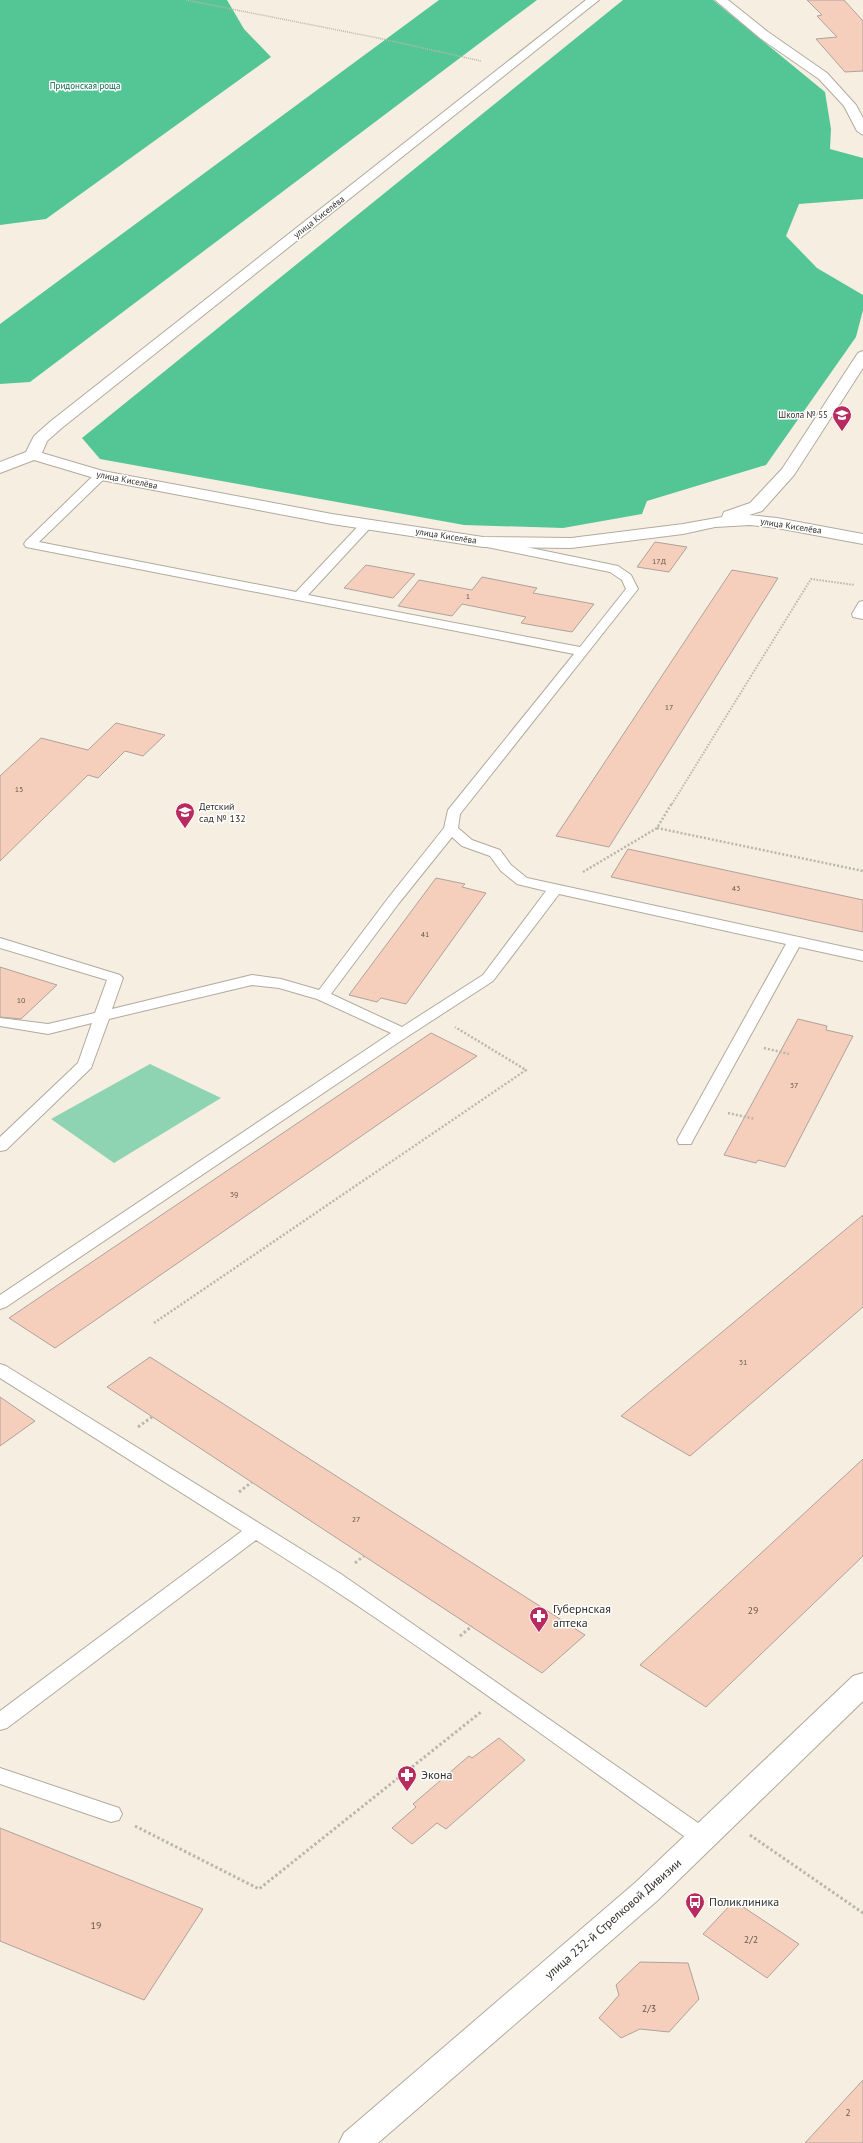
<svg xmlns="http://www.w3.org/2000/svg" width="863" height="2143" font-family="'PT Sans',sans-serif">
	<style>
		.green { fill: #8ed4b2 }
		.forest { fill: #54c696 }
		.building { fill: #f5cfbc; stroke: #b0a19b }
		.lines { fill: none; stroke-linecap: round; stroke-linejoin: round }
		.service-casing { stroke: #b1aa9e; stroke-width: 2 }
		.minor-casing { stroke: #b1aa9e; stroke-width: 2 }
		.tertiary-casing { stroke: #b1aa9e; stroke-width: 2 }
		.path-far3 { stroke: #bbb5aa; stroke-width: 1.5; stroke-dasharray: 1 1; stroke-linecap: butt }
		.path-far2 { stroke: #bbb5aa; stroke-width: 2; stroke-dasharray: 1.5 1.5; stroke-linecap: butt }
		.path-far1 { stroke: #bbb5aa; stroke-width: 2.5; stroke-dasharray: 2 2; stroke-linecap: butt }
		.path { stroke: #bbb5aa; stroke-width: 3; stroke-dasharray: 2.5 2.5; stroke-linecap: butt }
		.service { fill: #fff; fill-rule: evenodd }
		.minor { fill: #fff; fill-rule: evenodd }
		.tertiary { fill: #fff; fill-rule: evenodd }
		.labels { text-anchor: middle; stroke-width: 3; stroke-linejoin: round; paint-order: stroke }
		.number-label { font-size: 8px; fill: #64584f }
		.far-park-label { font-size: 9px; fill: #0e6747; stroke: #fff }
		.far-street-label { font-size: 9px; fill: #33302b; stroke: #fff }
		.far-poi-label { font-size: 9px; fill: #33302b; stroke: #fff; text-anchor: end }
		.poi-label { font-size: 10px; fill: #33302b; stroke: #fff; text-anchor: start }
		.near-number-label { font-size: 10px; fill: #64584f }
		.near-poi-label { font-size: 12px; fill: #33302b; stroke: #fff; text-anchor: start }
		.near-street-label { font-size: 12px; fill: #33302b; stroke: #fff }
	</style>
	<rect width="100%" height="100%" fill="#f6efe1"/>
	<path class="green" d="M150 1064 221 1098 114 1163 51 1119Z"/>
	<path class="forest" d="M0 0H227L244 29 271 57 46 219 0 225Z
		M439 0H537L30 382 0 384V324Z
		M623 0H713L825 92 831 129 830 149 863 158V199L799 204 786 236 817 268 863 295V310L856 337 766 465 647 501 642 514 563 528 464 525 100 459 82 438Z"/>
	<path class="building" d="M807 0H844L863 21V71L845 72 816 39 837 37 817 16 822 15Z
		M655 542 687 547 669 572 637 567Z
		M366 565 415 574 393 598 344 588Z
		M732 570 778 578 609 847 556 836Z
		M482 577 537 588 533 593 594 604 572 632 521 623 526 617 462 604 452 616 398 606 419 580 472 590Z
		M116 723 165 735 143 756 125 751 98 778 88 775 0 861V776L41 738 88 750Z
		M628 849 863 900V932L611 877Z
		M436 878 465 884 462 887 486 893 406 1004 381 998 377 1002 349 995Z
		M0 967 57 985 21 1019 0 1017Z
		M798 1019 827 1026 826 1030 853 1036 785 1167 758 1160 756 1163 724 1155Z
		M431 1033 477 1056 55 1348 9 1318Z
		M863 1215V1307L690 1456 621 1416Z
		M150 1357 585 1635 542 1673 107 1387Z
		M0 1397 35 1421 0 1446Z
		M863 1459V1556L706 1707 640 1665Z
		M499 1738 525 1760 446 1829 437 1823 412 1844 392 1828 416 1807 413 1804 469 1756 472 1758Z
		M0 1828 203 1909 144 2000 0 1941Z
		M734 1901 799 1944 767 1978 703 1934Z
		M640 1962 688 1963 699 1999 669 2032 640 2029 621 2038 599 2018 619 1995 616 1985Z
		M863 2080V2143H805Z"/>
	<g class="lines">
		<defs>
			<path id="service" d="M101 471 105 472 107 475 105 478 39 542 296 592 363 521 367 520 373 524 371 527 308 595 580 647 626 589 622 580 610 572 487 547 481 543 487 539 618 566 631 575 638 589 460 814 458 828 472 840 500 850 511 865 527 878 863 951V961L799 947 693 1140 691 1144H679L677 1140 786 944 559 894 493 981 399 1042 6 1307 0 1309V1295L391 1033 317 999 279 988 252 985 109 1019 91 1068 6 1150 0 1151V1137L78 1063 92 1023 48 1034 0 1026V1018L48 1024 95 1013 107 980 0 948V938L120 975 123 978 112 1009 252 975 281 979 319 990 389 897 444 828 448 810 574 654 26 547 24 544 26 541 97 472ZM452 837 462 846 490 856 501 871 517 884 546 891 483 975 402 1027 331 994 399 903Z
				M863 601V619L853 617 852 614 859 602Z
				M0 1364 6 1366 341 1574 711 1832 714 1838 711 1844 703 1847 695 1844C550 1741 407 1634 256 1540L7 1728 0 1730V1711L242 1531 0 1378Z
				M0 1768 119 1808 122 1814 119 1820 111 1822 0 1784Z"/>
			<path id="minor" d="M586 0H599L63 427 47 441 42 453 103 471 332 514 483 537 571 538 683 524 722 517 724 512 750 503 782 469 858 353 863 351V368L794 475 762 511 749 515 777 518 863 534V544L777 528 750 525 715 527 683 534 571 548 483 547 332 524 101 480 34 460 0 473V462L26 452 34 436 51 421Z
				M715 0H728L768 32 827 73 856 105 863 118V135L857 131 844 106 819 79 760 38Z"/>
			<path id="tertiary" d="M863 1673V1701L658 1900 378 2143H339L344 2133 636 1882 853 1676Z"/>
		</defs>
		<use href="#service" class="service-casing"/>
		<use href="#minor" class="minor-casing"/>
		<use href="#tertiary" class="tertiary-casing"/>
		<path class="path-far3" d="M186 0 378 38 481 61"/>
		<path class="path-far2" d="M672 804 811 579 855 585"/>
		<path class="path-far1" d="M657 828 863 871
			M583 872 657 828 672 803
			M764 1048 789 1054
			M728 1113 755 1119
			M154 1323 526 1070 455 1027"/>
		<path class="path" d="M138 1427 152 1417
			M239 1492 252 1482
			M355 1563 364 1556
			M460 1636 472 1626
			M135 1826 259 1889 481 1712
			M750 1835 863 1913"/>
		<use href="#service" class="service"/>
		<use href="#minor" class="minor"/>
		<use href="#tertiary" class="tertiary"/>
	</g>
	<defs>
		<symbol id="school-pin" viewBox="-11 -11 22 30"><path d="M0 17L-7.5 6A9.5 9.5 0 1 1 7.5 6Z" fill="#b82b5f" stroke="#fff"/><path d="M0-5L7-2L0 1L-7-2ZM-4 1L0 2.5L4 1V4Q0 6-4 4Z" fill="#fff"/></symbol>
		<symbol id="pharmacy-pin" viewBox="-11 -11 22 30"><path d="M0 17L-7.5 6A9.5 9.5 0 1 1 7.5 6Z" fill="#b82b5f" stroke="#fff"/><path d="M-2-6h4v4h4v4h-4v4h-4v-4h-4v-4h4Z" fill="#fff"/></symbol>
		<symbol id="bus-pin" viewBox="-11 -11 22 30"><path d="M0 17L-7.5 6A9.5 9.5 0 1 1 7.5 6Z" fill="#b82b5f" stroke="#fff"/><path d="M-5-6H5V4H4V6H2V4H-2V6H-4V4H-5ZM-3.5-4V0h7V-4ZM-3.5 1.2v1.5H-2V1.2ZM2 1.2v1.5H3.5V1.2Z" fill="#fff"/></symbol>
	</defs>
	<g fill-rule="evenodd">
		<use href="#school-pin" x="831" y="404" width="22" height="30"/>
		<use href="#school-pin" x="174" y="801" width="22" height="30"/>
		<use href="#pharmacy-pin" x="528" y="1605" width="22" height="30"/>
		<use href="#pharmacy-pin" x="396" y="1764" width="22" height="30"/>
		<use href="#bus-pin" x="684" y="1891" width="22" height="30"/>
	</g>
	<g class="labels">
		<g class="number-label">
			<text x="659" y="564">17Д</text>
			<text x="468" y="599">1</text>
			<text x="669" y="710">17</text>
			<text x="19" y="792">15</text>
			<text x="736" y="891">43</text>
			<text x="425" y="937">41</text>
			<text x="21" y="1003">10</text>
			<text x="794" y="1088">37</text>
			<text x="234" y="1197">39</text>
			<text x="743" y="1365">31</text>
			<text x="356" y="1522">27</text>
		</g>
		<g class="far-park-label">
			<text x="85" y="89">Придонская роща</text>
		</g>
		<g class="far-street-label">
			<text transform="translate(319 217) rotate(-38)" y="3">улица Киселёва</text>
			<text transform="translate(127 480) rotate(11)" y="3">улица Киселёва</text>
			<text transform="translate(791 526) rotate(9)" y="3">улица Киселёва</text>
			<text transform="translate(446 536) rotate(9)" y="3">улица Киселёва</text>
		</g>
		<g class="far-poi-label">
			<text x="828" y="418">Школа № 55</text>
		</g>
		<g class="poi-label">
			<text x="199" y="810">Детский<tspan x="199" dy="12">сад № 132</tspan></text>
		</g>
		<g class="near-number-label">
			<text x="753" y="1614">29</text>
			<text x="96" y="1929">19</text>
			<text x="751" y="1943">2/2</text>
			<text x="649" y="2012">2/3</text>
			<text x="848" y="2116">2</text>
		</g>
		<g class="near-poi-label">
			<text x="553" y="1613">Губернская<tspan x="553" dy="14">аптека</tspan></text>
			<text x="421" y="1779">Экона</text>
			<text x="709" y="1906">Поликлиника</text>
		</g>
		<g class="near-street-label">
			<text transform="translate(613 1919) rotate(-41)" y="4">улица 232-й Стрелковой Дивизии</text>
		</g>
	</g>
</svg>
